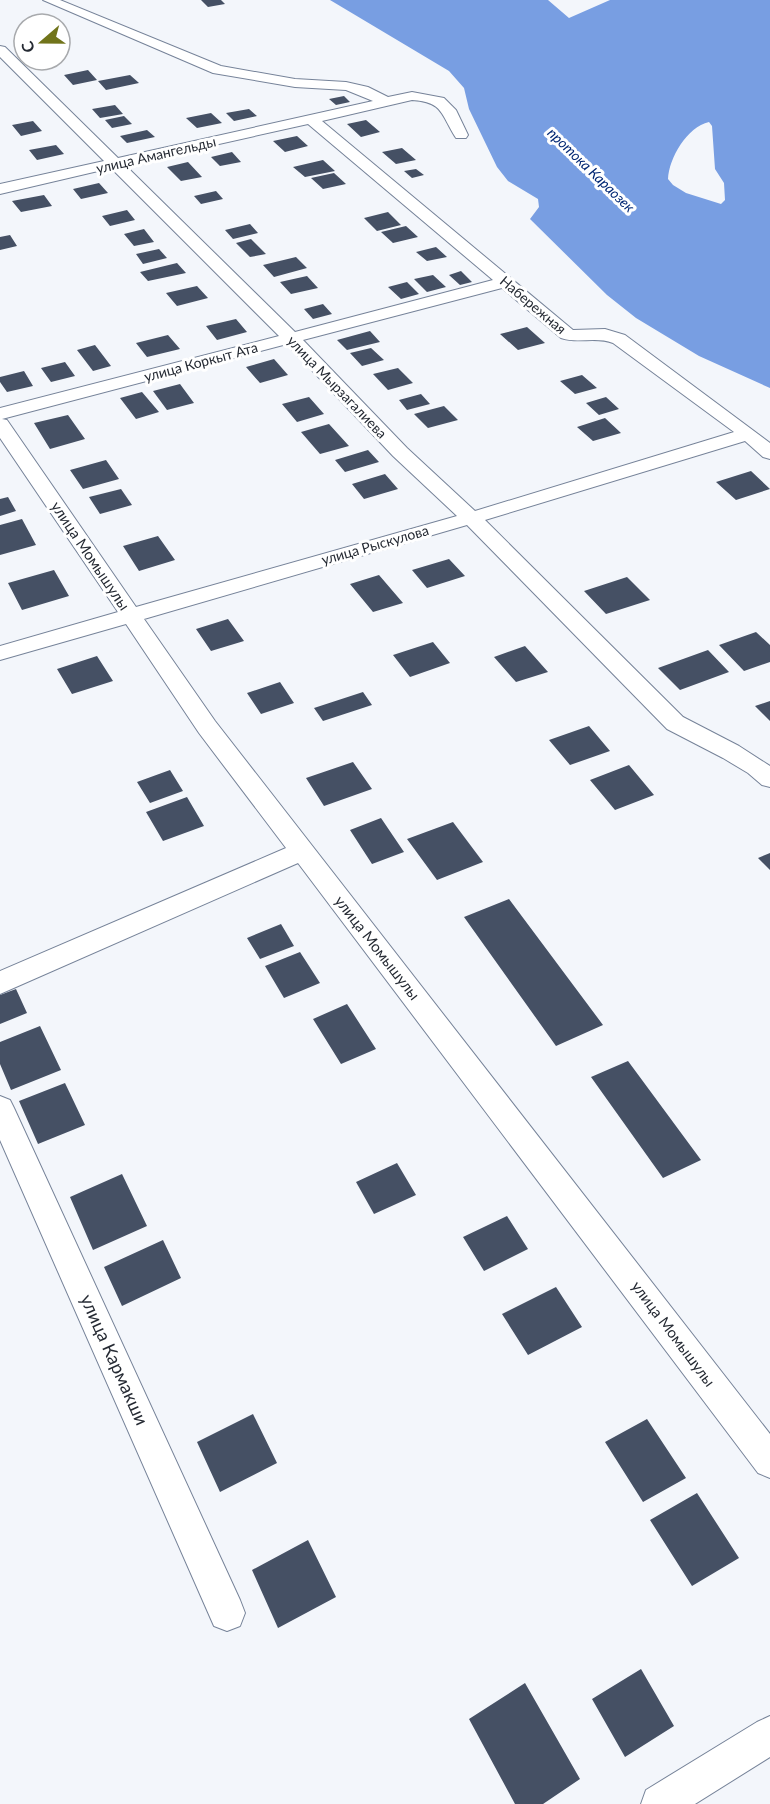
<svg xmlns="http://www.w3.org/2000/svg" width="770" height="1804" font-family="Lato,sans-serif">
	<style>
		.water { fill: #789ee2; fill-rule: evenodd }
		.building { fill: #455064 }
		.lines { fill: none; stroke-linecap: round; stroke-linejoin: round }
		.street-casing { stroke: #768399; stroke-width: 2 }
		.street { fill: #fff; fill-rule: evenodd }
		.labels { text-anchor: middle; stroke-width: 6; stroke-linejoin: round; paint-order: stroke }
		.far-street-label { font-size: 14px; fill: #252a33; stroke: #fff }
		.far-water-label { font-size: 14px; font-style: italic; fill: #002673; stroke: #fff }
		.street-label { font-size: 15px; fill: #252a33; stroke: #fff }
		.near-street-label { font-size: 18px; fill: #252a33; stroke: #fff }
	</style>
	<rect width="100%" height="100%" fill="#f3f6fb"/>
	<path class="water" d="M330 0H548L569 18 610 0H770V388L699 356 636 318 607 295 530 219 539 207 538 199 508 181 497 167 469 109 464 88 449 71ZM709 122 712 126 715 169 724 183 725 200 721 204 686 193 673 185 668 179C669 158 687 127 709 122Z"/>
	<path class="building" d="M201 0H221L225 4 208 7Z
		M88 70 97 80 73 85 64 75Z
		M130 75 139 83 106 90 98 81Z
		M344 96 350 102 336 105 329 99Z
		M115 105 123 114 100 118 92 109Z
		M249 109 257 116 234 121 226 113Z
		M211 113 222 123 197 128 186 118Z
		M124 116 132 124 112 128 105 120Z
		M366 120 380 132 361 137 347 124Z
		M33 121 42 131 21 136 12 125Z
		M147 130 155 137 127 143 120 136Z
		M297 136 308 146 285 152 273 141Z
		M56 145 64 154 37 160 29 150Z
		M402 148 416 160 396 164 382 152Z
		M232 152 241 162 220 166 211 157Z
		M323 160 335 171 305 177 293 167Z
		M188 162 202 177 181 181 167 167Z
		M416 169 424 175 412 178 404 171Z
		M334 173 346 184 323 189 311 178Z
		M99 183 108 193 81 199 73 189Z
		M216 191 223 199 201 204 194 196Z
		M44 195 52 206 21 212 12 201Z
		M127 210 135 220 110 226 102 216Z
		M388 212 401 225 377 231 364 218Z
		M250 224 258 233 233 239 225 230Z
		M406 226 418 237 393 243 381 232Z
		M144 229 154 242 134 246 124 234Z
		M10 235 17 246 0 250V237Z
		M251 239 266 254 250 257 236 243Z
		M436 247 447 257 427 261 416 252Z
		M159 249 167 258 143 264 136 254Z
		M296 257 307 268 274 277 263 265Z
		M177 263 186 273 148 281 140 272Z
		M461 271 472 282 460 285 449 275Z
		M433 275 446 287 427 292 414 279Z
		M307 276 318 288 291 294 280 282Z
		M407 282 419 294 401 299 388 287Z
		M197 286 208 298 177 306 166 293Z
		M323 304 332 314 313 319 304 309Z
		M236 319 247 332 217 340 206 326Z
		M527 327 545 343 518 350 500 334Z
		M370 331 380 342 347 350 337 340Z
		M168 335 180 349 147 357 136 343Z
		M95 345 111 366 93 371 77 350Z
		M371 348 384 360 362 366 350 353Z
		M274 359 288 375 260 383 246 367Z
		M65 362 75 376 51 382 41 368Z
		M398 368 413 383 388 390 373 374Z
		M24 371 33 386 7 392 0 382V377Z
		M582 375 597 388 575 394 560 381Z
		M180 384 194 403 167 410 153 391Z
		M142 392 159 412 136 419 120 398Z
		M421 394 430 404 407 410 399 400Z
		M309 397 324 414 297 422 282 404Z
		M606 397 619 409 599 415 586 403Z
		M444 406 458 420 428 428 414 414Z
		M68 415 85 439 50 449 34 423Z
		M605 418 621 433 593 441 577 427Z
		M329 424 349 446 320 454 301 432Z
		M368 450 379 462 345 472 335 460Z
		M106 460 119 479 83 489 70 470Z
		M751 471 770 489 736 500 716 482Z
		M385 474 398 489 364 499 352 484Z
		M121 489 132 505 100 514 89 497Z
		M8 497 16 511 0 516V499Z
		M22 519 36 545 0 555V525Z
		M158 536 175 560 139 571 123 546Z
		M449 559 465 576 427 588 412 570Z
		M54 570 69 596 22 610 8 583Z
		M379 575 403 603 373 612 350 584Z
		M627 577 650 600 606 614 584 591Z
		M228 619 244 641 211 651 196 629Z
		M756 632 770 645V662L744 671 719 645Z
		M433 642 450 663 410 677 393 655Z
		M525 646 548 672 516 682 494 657Z
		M708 650 729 672 680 690 658 668Z
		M97 656 113 681 72 694 57 669Z
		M280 682 294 703 261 714 247 693Z
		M363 692 372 705 323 721 314 708Z
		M770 701V721L755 706Z
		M589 726 610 751 570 765 549 740Z
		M353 762 372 789 324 806 306 778Z
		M629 765 654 795 615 810 590 780Z
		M170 770 183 791 150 803 137 782Z
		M187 797 204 826 163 841 146 812Z
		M381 818 404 852 372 864 350 830Z
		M453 822 483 862 437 880 407 839Z
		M770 853V870L758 858Z
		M509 899 603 1025 556 1046 464 917Z
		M281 924 294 946 260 959 247 938Z
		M300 952 320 983 284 998 265 966Z
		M16 989 27 1013 0 1024V995Z
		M347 1004 376 1049 341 1064 313 1019Z
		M40 1026 61 1070 11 1090 0 1064V1042Z
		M628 1061 701 1160 663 1178 591 1077Z
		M65 1083 85 1125 38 1144 19 1101Z
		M397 1163 416 1195 374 1214 356 1182Z
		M122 1174 147 1226 93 1250 70 1197Z
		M507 1216 528 1249 484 1271 463 1237Z
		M163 1240 181 1278 122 1306 104 1267Z
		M556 1287 582 1327 528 1355 502 1314Z
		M253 1414 277 1463 220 1492 197 1442Z
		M647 1419 686 1478 643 1502 605 1442Z
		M697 1493 739 1558 692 1586 650 1520Z
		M308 1540 336 1597 278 1628 252 1570Z
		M641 1669 674 1726 625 1757 592 1699Z
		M525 1683 580 1779 543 1804H515L469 1719Z"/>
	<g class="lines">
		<defs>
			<path id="street" d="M43 0H60L221 66 295 79 346 82 368 87 388 97 412 92 444 98 456 110 468 135 466 138H456C441 115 444 102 412 100L322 121 573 330 605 329 625 335 770 443V459L763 457 745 441 485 520 683 717 739 746 770 766V787L762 785 748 773 723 758 667 729 467 525 144 619 215 721 770 1434V1478L758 1473 298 863 0 994V971L286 848 199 733 126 624 0 660V646L118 612 0 438V408L279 336 111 168 0 194V184L104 161 0 57V46L5 47 118 158 373 101 346 90 295 87 213 73ZM308 124 493 280 295 332 125 165ZM502 288 561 338C578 344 596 336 613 343L734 432 475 511 407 448 303 340ZM287 344 393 456 457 516 136 607 7 420 2 419Z
				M0 1096 10 1100 14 1108 240 1600 245 1613 240 1626 227 1631 214 1626 0 1140Z
				M770 1716V1757L695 1804H641L646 1790 757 1722Z"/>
		</defs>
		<use href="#street" class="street-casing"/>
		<use href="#street" class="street"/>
	</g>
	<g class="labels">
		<g class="far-street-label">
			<text transform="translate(156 155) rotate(-13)" y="5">улица Амангельды</text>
			<text transform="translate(533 305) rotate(40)" y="5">Набережная</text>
			<text transform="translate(201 362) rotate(-15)" y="5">улица Коркыт Ата</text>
			<text transform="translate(337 387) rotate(46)" y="5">улица Мырзагалиева</text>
			<text transform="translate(375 545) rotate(-16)" y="5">улица Рыскулова</text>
		</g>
		<g class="far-water-label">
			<text transform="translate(591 170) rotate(44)" y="5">протока Караозек</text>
		</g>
		<g class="street-label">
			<text transform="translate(90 556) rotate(56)" y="5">улица Момышулы</text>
			<text transform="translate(377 948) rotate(52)" y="5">улица Момышулы</text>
			<text transform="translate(673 1334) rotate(53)" y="5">улица Момышулы</text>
		</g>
		<g class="near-street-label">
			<text transform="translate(114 1360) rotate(66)" y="6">улица Кармакши</text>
		</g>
	</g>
	<g transform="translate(42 42) rotate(250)"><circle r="28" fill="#ffffff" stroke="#a8aaad" stroke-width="1.5"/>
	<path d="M0-4.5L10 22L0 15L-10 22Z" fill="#71741b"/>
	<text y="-9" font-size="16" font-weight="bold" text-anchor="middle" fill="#252a33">С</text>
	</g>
</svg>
